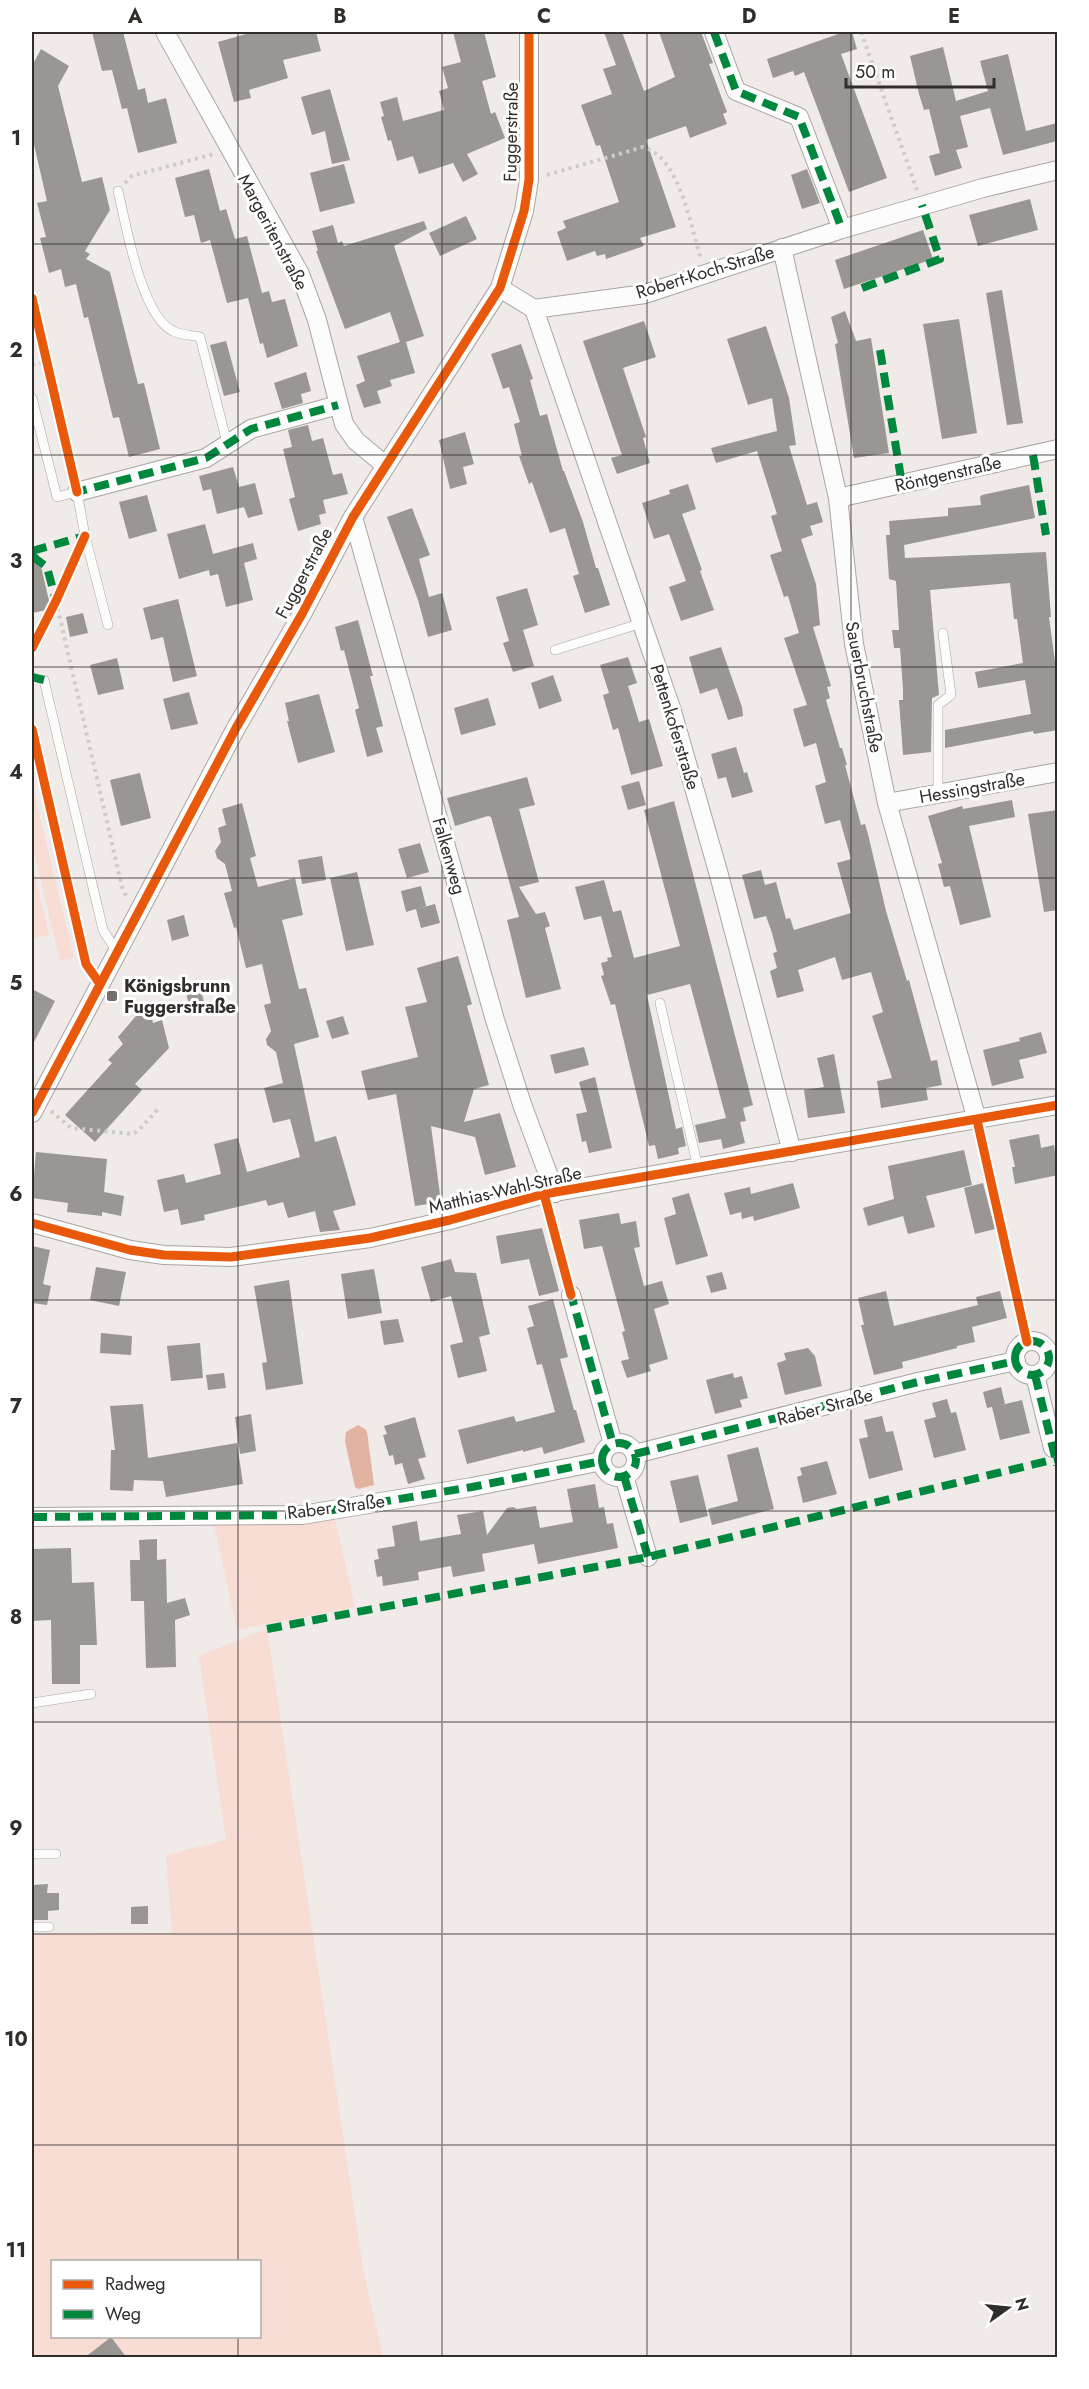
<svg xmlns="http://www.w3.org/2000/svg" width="1089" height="2389" font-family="Jost,sans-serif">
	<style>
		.green { fill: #f7ddd4; fill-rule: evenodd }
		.water { fill: #e2b3a1 }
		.building { fill: #9a9694 }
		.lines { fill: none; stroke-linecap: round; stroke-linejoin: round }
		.lane-casing { stroke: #aaa5a3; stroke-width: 10 }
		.street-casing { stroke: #aaa5a3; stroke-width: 20 }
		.path { stroke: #cdcbcb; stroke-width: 4; stroke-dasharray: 3 4.5; stroke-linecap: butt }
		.lane { stroke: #fdfcfc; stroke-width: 9 }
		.street { stroke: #fdfcfc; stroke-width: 18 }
		.quiet { stroke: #00873e; stroke-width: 8; stroke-dasharray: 15 8; stroke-linecap: butt }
		.cycleway-casing { stroke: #fff; stroke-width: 13 }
		.cycleway { stroke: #e8590c; stroke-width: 9 }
		.grid { fill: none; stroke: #312d2b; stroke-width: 1.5; stroke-opacity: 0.55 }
		.poi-dot { fill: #746f6d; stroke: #fff; stroke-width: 2 }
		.labels { text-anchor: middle; stroke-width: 6; stroke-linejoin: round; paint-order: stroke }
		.street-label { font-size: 18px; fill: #312d2b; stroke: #fff }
		.poi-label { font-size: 18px; font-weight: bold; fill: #312d2b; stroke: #fff; text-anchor: start }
		.neatline { fill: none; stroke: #312d2b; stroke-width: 2 }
		.grid-label { font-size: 20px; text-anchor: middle; font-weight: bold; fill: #312d2b }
	</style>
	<rect width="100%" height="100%" fill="#f0eae8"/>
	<path class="green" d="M32 784 74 958 60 961 32 843Z
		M32 863 49 935 32 939Z
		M333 1510 355 1607 237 1630 212 1515Z
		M267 1629 363 2269 383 2357H32V1934L172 1933 166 1855 226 1840 199 1656ZM52 2262H260V2336H52Z"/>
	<path class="water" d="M358 1425 365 1429 367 1432 374 1485 358 1489 355 1487 345 1441 346 1432Z"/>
	<path class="building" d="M92 32H123L138 90 145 88 148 103 166 98 177 143 138 153 127 108 122 109 112 70 102 71Z
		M253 32H316L321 51 283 60 288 78 249 90 251 98 234 102 218 42Z
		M453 32H484L496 77 482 81 491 114 495 112 505 138 467 154 478 174 463 182 453 163 419 174 413 156 397 161 391 140 388 141 381 117 384 116 380 102 397 97 403 121 444 110 439 91 448 88 442 67 461 62Z
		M604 32H622L644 91 675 77 659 32H701L713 63 709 64 727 112 723 114 727 124 690 138 686 126 646 140 676 227 640 238 644 246 606 259 605 254 597 256 595 251 567 261 557 232 566 228 563 221 619 202 600 145 596 146 581 105 612 94 603 69 616 65Z
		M844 32H852L857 49 841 54 887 178 849 192 804 72 795 76 793 71 773 78 767 59Z
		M943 47 956 101 988 91 980 61 1008 54 1026 131 1057 123V141L1003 155 990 108 960 116 968 147 956 150 962 168 935 176 929 156 940 153 929 109 924 110 919 94 910 56Z
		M41 49 69 66 58 86 82 182 102 177 110 210 85 251 90 254 86 259 110 272 138 384 144 383 160 449 129 457 119 417 113 418 88 317 84 318 76 284 65 287 61 269 49 273 40 238 46 237 37 203 47 201 32 136V66Z
		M330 89 350 160 332 164 325 131 312 135 301 97Z
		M344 164 355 203 320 212 310 173Z
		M209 169 220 211 226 209 235 239 247 236 262 293 269 291 272 302 285 299 298 346 267 358 263 343 260 344 248 298 227 303 210 240 201 243 194 215 185 217 175 178Z
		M807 169 820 203 802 209 791 175Z
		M1030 199 1038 230 978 246 969 215Z
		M466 216 477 239 440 256 429 233Z
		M424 221 427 229 394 246 424 336 406 342 415 373 390 380 392 386 377 391 381 403 364 408 356 385 365 381 357 356 400 342 390 312 345 329 316 251H318L312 231 333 225 338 243 342 241 344 246Z
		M923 230 933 259 844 289 835 260Z
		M1002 290 1023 423 1007 425 986 293Z
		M845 311 856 341 871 338 889 453 854 458 835 344 838 343 831 317Z
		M959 319 977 433 942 439 923 324Z
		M644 321 656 357 623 368 646 437 643 438 650 463 617 474 611 458 622 455 583 341Z
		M766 326 789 398 796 445 789 446 807 505 817 502 823 522 810 526 813 535 801 539 816 584 820 625 813 627 831 686 827 687 830 698 826 700 840 748H842L847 765H845L861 825 865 824 868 834 886 911 907 981 909 980 931 1061 937 1060 942 1085 926 1088 928 1100 881 1108 877 1081 892 1078 872 1016 883 1012 871 972 842 980 835 957 798 970 804 991 777 998 770 971 777 968 773 953 777 952 772 933 766 916 754 919 742 875 761 870 765 885 776 882 786 919 790 918 794 930 851 913 837 863 851 859 840 820 825 824 815 786 826 782 816 743 804 747 793 709 807 705 784 638 799 633 788 596 784 597 770 555 782 551 771 516 777 514 757 451 716 463 711 448 777 431 772 398 748 405 727 339Z
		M226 341 240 392 224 396 210 345Z
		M521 344 533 379 530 380 540 416 547 414 563 471H564L583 522 596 568H598L610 605 585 613 573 576 579 574 565 528 550 533 532 482 529 484 519 456H522L514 424 520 422 509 387 503 389 491 354Z
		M306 372 311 391 301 394 303 403 282 409 274 383Z
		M308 425 312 441 323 438 333 475 342 473 348 494 323 500 326 513 319 515 321 524 298 531 289 499 295 497 283 449 292 447 288 430Z
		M465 432 474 464 463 467 467 484 450 489 439 440Z
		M233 467 239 487 255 483 263 514 248 518 244 507 217 514 211 489 203 491 199 476Z
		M688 484 696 509 682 514 702 570 700 571 714 610 681 621 669 587 686 581 669 534 654 539 642 503 670 494 669 490Z
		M1029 485 1035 518 904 545 905 558 1046 552 1051 617H1049L1058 684V730L1034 734 1033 731 945 748V730L1031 714 1025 680 978 688 975 672 1023 663 1017 619H1014L1010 583 930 590 939 695 932 698 931 752 903 755 899 700H903V689L900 648H894L892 630H899L896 581 889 579 886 535H890L889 521 948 516V508L981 505 980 497 982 495Z
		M147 495 157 531 129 539 119 502Z
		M412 508 430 555 419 559 429 597 442 593 452 630 428 637 418 600 387 517Z
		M205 524 213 554 253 543 257 559 244 563 253 600 226 607 218 574 210 576 209 570 179 579 167 534Z
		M38 554 51 609 32 613V555Z
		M527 588 538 625 523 630 534 666 513 672 503 643 509 641 496 597Z
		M178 599 197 676 173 682 163 637 151 640 143 608Z
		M83 613 88 633 70 637 66 617Z
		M358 620 373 676H370L383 726 376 728 383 752 367 757 355 710 359 708 344 650 341 651 335 627Z
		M721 647 742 707 743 716 728 720 717 688 700 694 689 657Z
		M628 657 637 683 628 686 639 722 649 719 663 766 631 775 618 728 613 730 603 695 609 693 600 665Z
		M117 658 124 689 98 695 90 665Z
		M553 675 562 701 539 709 531 683Z
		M189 692 198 724 171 730 163 699Z
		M319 694 335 752 298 763 287 721H289L285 703Z
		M488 698 496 725 461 735 454 708Z
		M736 747 744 773 747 772 753 792 732 798 726 777 718 779 711 754Z
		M140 773 151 818 121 826 110 780Z
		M527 777 535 805 519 809 539 882 519 887 536 914 545 912 550 926 545 928 561 989 526 998 507 920 519 917 491 817 488 816 455 826 447 798Z
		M639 781 646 805 628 810 621 786Z
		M1012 800 1015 817 969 826 991 917 960 925 950 886 944 887 938 864 942 863 928 816 962 806 963 809Z
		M674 801 753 1105 743 1108 746 1121 740 1122 745 1143 723 1149 721 1139 699 1143 695 1125 726 1118 690 984 647 995 676 1129 682 1127 686 1146 678 1148 679 1154 658 1159 655 1145 649 1146 615 1004 611 1005 601 976 604 975 601 963 608 961 607 958 612 957 601 916 584 920 575 887 604 880 613 912 621 910 634 958 680 946 644 810Z
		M242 803 256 856 250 858 258 887 295 878 303 915 282 920 299 989 306 988 319 1037 294 1044 315 1142 336 1136 356 1205 333 1211 340 1230 320 1232 315 1211 288 1218 283 1202 268 1206 266 1200 204 1215 205 1220 181 1225 178 1209 164 1212 157 1180 184 1174 186 1183 221 1174 214 1144 238 1138 247 1172 300 1157 290 1119 273 1123 264 1088 283 1083 276 1052 267 1045 266 1039 271 1031 264 1005 271 1003 262 964 246 968 236 927 234 928 224 893 232 891 225 864 217 858 215 851 221 842 218 828 226 825 222 809Z
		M1058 810V910L1044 912 1028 814Z
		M420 843 429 872 407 878 398 849Z
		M322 856 326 880 302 884 298 860Z
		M357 872 374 945 346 951 330 878Z
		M421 886 426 906 406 912 401 891Z
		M435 904 440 923 421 928 416 909Z
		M184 915 189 936 172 941 167 920Z
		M458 956 472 1004 467 1006 489 1085 474 1089 464 1122 500 1113 516 1167 485 1175 475 1137 431 1126 441 1202 415 1206 396 1094 368 1100 361 1071 418 1057 405 1007 427 1002 417 968Z
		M199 984 205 1005 190 1009 185 988Z
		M32 989 55 1001 32 1046Z
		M148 1002 153 1023 162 1020 169 1048 135 1084 142 1090 95 1142 65 1115 112 1063 108 1060 123 1044 118 1037Z
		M343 1016 349 1034 332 1039 326 1021Z
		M1041 1032 1047 1053 1019 1060 1024 1078 992 1086 983 1050 1020 1041 1019 1038Z
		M584 1047 589 1065 555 1074 550 1055Z
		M834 1054 845 1113 808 1118 804 1090 824 1087 817 1058Z
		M595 1077 612 1148 589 1153 586 1141 582 1142 576 1114 587 1112 579 1082Z
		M1039 1134 1041 1148 1054 1145 1058 1175 1015 1184 1012 1167H1015L1009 1140Z
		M964 1150 972 1185 926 1196 935 1227 908 1234 903 1216 868 1226 863 1208 894 1199 888 1166Z
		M36 1152 107 1159 104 1192 124 1196 121 1216 102 1212V1216L67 1212 68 1203 32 1198Z
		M793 1183 800 1208 754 1221 753 1216 742 1219 741 1212 730 1215 724 1193 750 1187 751 1194Z
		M983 1183 995 1229 975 1234 964 1188Z
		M689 1193 708 1256 676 1265 664 1218 676 1214 672 1198Z
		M619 1213 621 1224 636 1221 640 1247 634 1248 644 1286 662 1281 669 1304 654 1309 668 1359 649 1365 651 1371 627 1378 621 1361 629 1359 622 1332 625 1331 602 1246 584 1249 579 1220Z
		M542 1228 559 1291 539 1296 529 1259 501 1264 496 1236Z
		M32 1246 50 1250 43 1284 51 1286 47 1305 32 1303Z
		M451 1259 455 1272 476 1273 490 1334 479 1337 487 1371 458 1378 450 1345 463 1342 451 1296 431 1302 421 1267Z
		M96 1267 126 1272 119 1306 90 1300Z
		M374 1269 382 1313 348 1319 341 1274Z
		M722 1272 727 1289 711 1293 706 1276Z
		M289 1280 303 1384 266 1390 262 1363 267 1362 254 1286Z
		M886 1291 894 1326 978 1305 976 1297 1000 1291 1007 1318 972 1327 975 1342 957 1346V1348L902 1362 903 1368 874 1375 861 1325H864L858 1298Z
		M553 1299 568 1357 560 1359 574 1410H576L585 1442 544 1454 542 1447 523 1452V1450L467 1464 458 1430 514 1416 516 1422 555 1412 542 1364 537 1365 527 1328 534 1326 528 1306Z
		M398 1319 404 1342 384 1345 380 1321Z
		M101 1333 132 1336 131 1355 100 1353Z
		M200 1343 203 1378 171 1381 167 1346Z
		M808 1348 815 1356 822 1386 785 1395 777 1363 786 1360 784 1353Z
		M224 1373 226 1388 208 1390 206 1375Z
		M733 1373 734 1378 742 1376 748 1398 740 1400 742 1407 715 1414 706 1380Z
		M1001 1387 1005 1404 1001 1405 1022 1400 1030 1433 1000 1440 992 1407 987 1408 983 1392Z
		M947 1399 951 1413 956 1412 966 1450 934 1458 924 1420 936 1417 932 1403Z
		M143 1404 148 1458 237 1443 243 1484 166 1497 163 1481 134 1480 133 1491 110 1490 111 1450H115L110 1406Z
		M251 1414 256 1451 240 1454 235 1417Z
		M882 1416 886 1432 893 1431 903 1470 869 1479 859 1439 868 1437 864 1420Z
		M415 1417 426 1457 418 1459 425 1479 408 1484 402 1463 395 1465 393 1455 389 1456 383 1435 387 1434 384 1426Z
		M758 1447 774 1509 712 1525 708 1509 738 1501 727 1455Z
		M827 1461 837 1494 803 1503 797 1477 802 1475 800 1468Z
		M698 1475 708 1516 680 1523 670 1481Z
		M595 1484 599 1508 604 1507 607 1524 613 1523 618 1548 538 1564 534 1544 482 1554 485 1571 453 1577 451 1566 418 1572 419 1580 383 1586 382 1576 377 1577 374 1560 379 1559 377 1549 395 1546 392 1526 417 1521 420 1541 461 1534 457 1515 483 1511 487 1535 507 1508 513 1507 517 1509 536 1506 540 1528 573 1522 567 1489Z
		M157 1539V1560L166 1559 167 1603 185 1598 190 1615 175 1620 176 1667 146 1668 144 1601H131L130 1560H140L139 1540Z
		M71 1548 72 1583 94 1582 97 1645H80V1684H52L51 1620 32 1621V1549Z
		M48 1884 47 1893H59V1910L48 1911V1920H32V1885Z
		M148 1906V1924H131V1907Z
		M111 2337 127 2358H84Z"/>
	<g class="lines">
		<defs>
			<path id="lane" d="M118 191C126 224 141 316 173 331 180 335 192 335 200 337L227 443
				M32 398 57 497 77 492 85 536 108 625
				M555 650 642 623
				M44 680 103 930 117 952
				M938 794V705L951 695 943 633
				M660 1003 698 1168
				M32 1703 91 1694
				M32 1854H56
				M32 1927H49"/>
			<path id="street" d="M165 32 300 274 317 320 344 424 356 441 385 465
				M714 32 736 91 799 117 842 229
				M782 248 838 498 854 644 887 803 977 1120
				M500 288 534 309 645 294 842 229 983 188 1058 170
				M534 309 672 711 719 875 792 1152
				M77 492 206 458 251 429 338 405
				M838 498 1058 449
				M353 517 495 1020 522 1104 555 1193
				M887 803 1058 772
				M32 1113 236 728 302 614 353 517 500 288 524 211 529 180V32
				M32 1223 130 1250 164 1255 231 1257 370 1238 450 1220 544 1194 1058 1105
				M571 1295 613 1444
				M1015 1358a17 17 0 1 1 34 0a17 17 0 1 1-34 0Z
				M1035 1375 1053 1448
				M602 1460a17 17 0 1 1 34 0a17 17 0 1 1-34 0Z
				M635 1454 918 1382 1016 1361
				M624 1476 648 1557
				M32 1517 302 1515 472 1487 602 1461"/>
		</defs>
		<use href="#lane" class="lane-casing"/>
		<use href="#street" class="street-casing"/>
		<path class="path" d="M861 32 917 190
			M547 175 643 147C680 157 690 225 701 259
			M125 183 132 176 214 154
			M32 365 46 362
			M56 601 122 887 127 898
			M51 1111 71 1128 133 1134 138 1131 159 1108"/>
		<use href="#lane" class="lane"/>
		<use href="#street" class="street"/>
		<path class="quiet" d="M714 32 736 91 799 117 842 229
			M862 288 940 259 922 205
			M880 350 902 484
			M1033 455 1046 535
			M76 487 77 492 206 458 251 429 338 405
			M32 551 85 536
			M32 556 47 567 56 601
			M32 677 44 680
			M570 1291 613 1444
			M1015 1358a17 17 0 1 1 34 0a17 17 0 1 1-34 0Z
			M1035 1375 1057 1465
			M602 1460a17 17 0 1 1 34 0a17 17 0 1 1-34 0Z
			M635 1454 918 1382 1016 1361
			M624 1476 648 1557
			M32 1517 302 1515 472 1487 602 1461
			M267 1629 648 1557 1056 1459"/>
		<defs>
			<path id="cycleway" d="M32 298 77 492
				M32 648 56 601 85 536
				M32 729 86 964 100 984
				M32 1113 236 728 302 614 353 517 500 288 524 211 529 180V32
				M977 1120 1027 1342
				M544 1194 571 1295
				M32 1223 130 1250 164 1255 231 1257 370 1238 450 1220 544 1194 1058 1105"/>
		</defs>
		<use href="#cycleway" class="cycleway-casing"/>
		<use href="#cycleway" class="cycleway"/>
	</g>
	<path class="grid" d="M238 32V2262M442 32V2358M647 32V2358M851 32V2358M32 244H1058M32 455H1058M32 667H1058M32 878H1058M32 1089H1058M32 1300H1058M32 1511H1058M32 1722H1058M32 1934H1058M32 2145H1058M238 2336V2358"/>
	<rect class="poi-dot" x="106" y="990" width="12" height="12" rx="3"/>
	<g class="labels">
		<g class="street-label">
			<text transform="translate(511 132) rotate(-89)" y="6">Fuggerstraße</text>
			<text transform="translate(273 232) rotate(62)" y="6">Margeritenstraße</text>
			<text transform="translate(705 272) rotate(-17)" y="6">Robert-Koch-Straße</text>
			<text transform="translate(948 474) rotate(-13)" y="6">Röntgenstraße</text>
			<text transform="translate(304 573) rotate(-62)" y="6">Fuggerstraße</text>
			<text transform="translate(864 687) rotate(79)" y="6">Sauerbruchstraße</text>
			<text transform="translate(675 727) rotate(73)" y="6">Pettenkoferstraße</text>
			<text transform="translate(972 788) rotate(-10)" y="6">Hessingstraße</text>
			<text transform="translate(449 856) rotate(74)" y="6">Falkenweg</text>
			<text transform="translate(505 1190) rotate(-13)" y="6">Matthias-Wahl-Straße</text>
			<text transform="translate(825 1407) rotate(-15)" y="6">Raber Straße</text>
			<text transform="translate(336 1507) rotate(-7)" y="6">Raber Straße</text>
		</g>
		<g class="poi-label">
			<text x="124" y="992">Königsbrunn<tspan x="124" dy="21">Fuggerstraße</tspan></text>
		</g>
	</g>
	<rect width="1089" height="2389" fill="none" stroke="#ffffff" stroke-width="66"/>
	<rect x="51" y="2260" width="210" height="78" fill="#ffffff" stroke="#adabaa" stroke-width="1.5"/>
	<rect x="63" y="2280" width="30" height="9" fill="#e8590c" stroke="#adabaa" stroke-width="1.5"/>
	<text x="105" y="2290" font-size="18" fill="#312d2b">Radweg</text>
	<rect x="63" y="2310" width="30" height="9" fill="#00873e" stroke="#adabaa" stroke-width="1.5"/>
	<text x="105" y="2320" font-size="18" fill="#312d2b">Weg</text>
	<g transform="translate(1008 2308) rotate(75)" stroke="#ffffff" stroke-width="4.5" paint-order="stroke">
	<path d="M0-4.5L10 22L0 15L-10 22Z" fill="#312d2b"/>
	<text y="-9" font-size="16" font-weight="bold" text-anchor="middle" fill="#312d2b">N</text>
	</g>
	<path d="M846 78v9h148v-9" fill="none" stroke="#312d2b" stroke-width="3"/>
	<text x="855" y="78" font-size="18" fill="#312d2b" stroke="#ffffff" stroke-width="4.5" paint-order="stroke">50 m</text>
	<rect x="33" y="33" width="1023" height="2323" class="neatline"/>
	<g class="grid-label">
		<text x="135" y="23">A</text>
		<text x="340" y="23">B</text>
		<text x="544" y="23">C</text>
		<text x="749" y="23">D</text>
		<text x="954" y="23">E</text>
		<text x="16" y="145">1</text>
		<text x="16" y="357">2</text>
		<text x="16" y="568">3</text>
		<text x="16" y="779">4</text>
		<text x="16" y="990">5</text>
		<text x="16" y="1201">6</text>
		<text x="16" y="1413">7</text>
		<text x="16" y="1624">8</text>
		<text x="16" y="1835">9</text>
		<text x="16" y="2046">10</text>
		<text x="16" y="2257">11</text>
	</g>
</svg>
